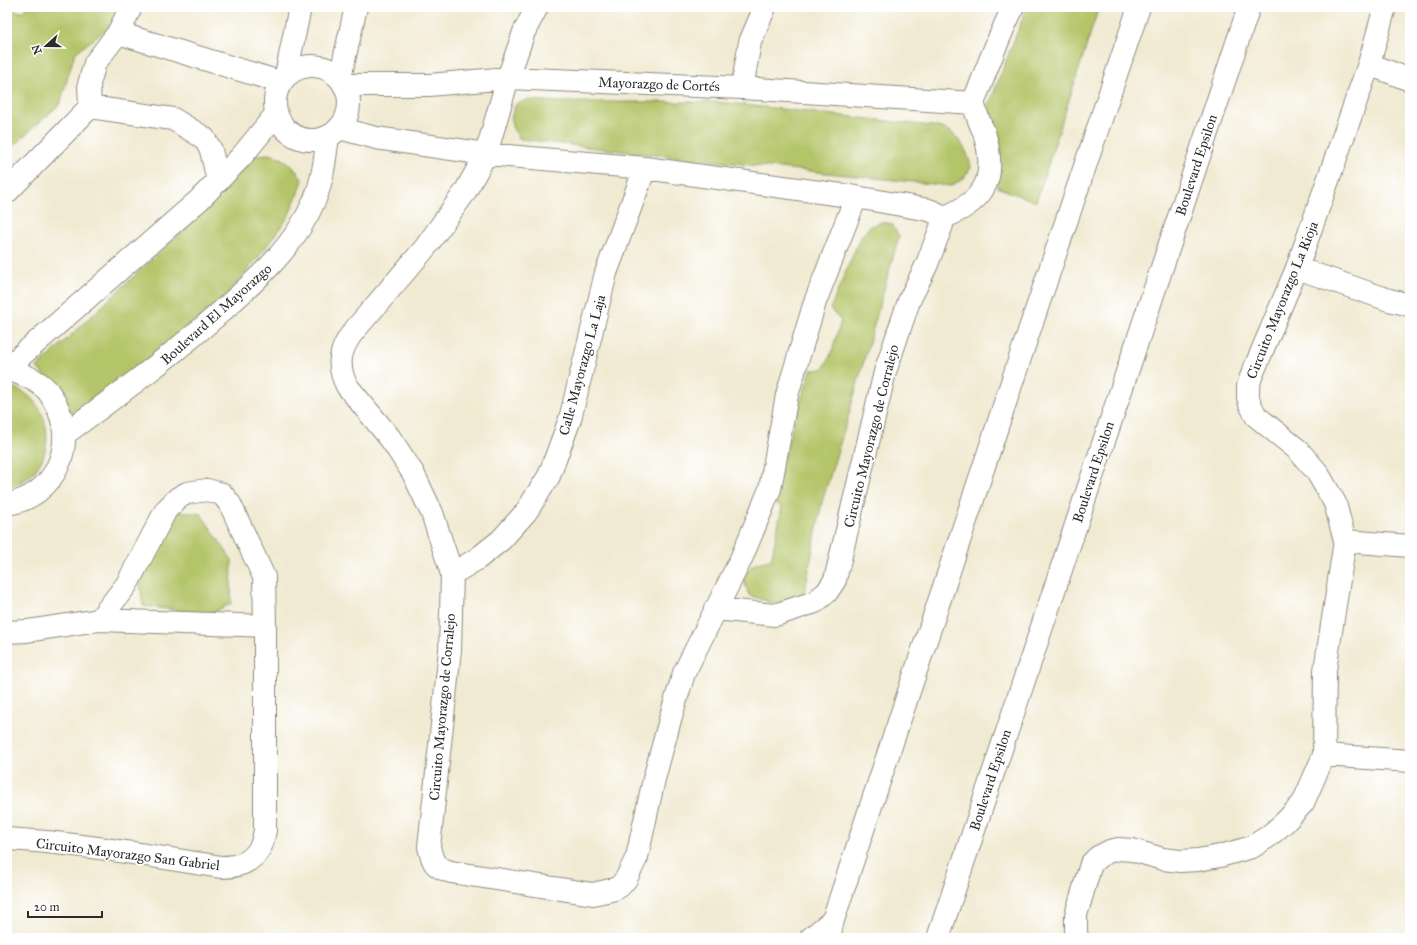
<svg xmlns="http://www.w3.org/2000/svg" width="1417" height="945" font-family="'IM FELL Great Primer',serif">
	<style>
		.green { fill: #b4c467; stroke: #707849 }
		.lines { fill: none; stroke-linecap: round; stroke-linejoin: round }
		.street-casing { stroke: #8e8a7e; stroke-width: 24 }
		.secondary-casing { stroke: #8e8a7e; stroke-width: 24 }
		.street { stroke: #fff; stroke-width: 22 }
		.secondary { stroke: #fff; stroke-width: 22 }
		.labels { text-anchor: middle; stroke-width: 3.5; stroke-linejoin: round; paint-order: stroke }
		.street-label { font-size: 14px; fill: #2b2b2b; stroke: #fff }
	</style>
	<rect width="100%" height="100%" fill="#fff"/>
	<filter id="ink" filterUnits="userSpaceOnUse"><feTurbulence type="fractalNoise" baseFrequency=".025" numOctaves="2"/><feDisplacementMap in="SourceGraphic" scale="8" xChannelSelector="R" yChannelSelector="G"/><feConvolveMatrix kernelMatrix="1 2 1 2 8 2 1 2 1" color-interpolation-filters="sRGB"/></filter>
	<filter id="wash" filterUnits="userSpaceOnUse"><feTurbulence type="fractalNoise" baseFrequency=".012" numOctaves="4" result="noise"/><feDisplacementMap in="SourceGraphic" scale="16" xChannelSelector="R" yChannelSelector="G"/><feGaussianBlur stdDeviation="0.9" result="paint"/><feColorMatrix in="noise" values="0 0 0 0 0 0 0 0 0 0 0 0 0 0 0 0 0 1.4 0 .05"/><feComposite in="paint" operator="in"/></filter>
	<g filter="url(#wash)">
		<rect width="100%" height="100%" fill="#f1ead2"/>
		<path class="green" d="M26 7H125L115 23 75 53 60 104 7 151V10L23 12Z
			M1027 7H1099L1036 202 997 187 1000 138 985 115Z
			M528 100 559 102H719L932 126C937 127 943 128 947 130 961 137 968 153 971 167L964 178 951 186 655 155 520 139C509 124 509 121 516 104Z
			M269 154C288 159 293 165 303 181L288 217 261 254 229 292 182 334 75 417 37 367 220 196 254 155Z
			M882 222 892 224 899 236 847 421 822 502 804 595 775 604 749 595 743 578C752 563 753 563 771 560L782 507 772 501C783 457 796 414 811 370L823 369 831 354 841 321 830 309 860 238 870 226Z
			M7 386C59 396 61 476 7 487Z
			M177 511 201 514 232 560 231 604 209 614 143 606 139 576Z"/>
	</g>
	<g filter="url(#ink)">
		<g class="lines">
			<defs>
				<path id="street" d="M537 7 524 32 508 78 486 154 465 192 425 248 353 332C340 349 336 365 347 386L390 438 413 473 432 513 452 574 450 650 429 847C433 863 434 867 451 872L593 894 615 889 620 886 626 879 637 857 654 779 671 716 684 673 741 559 770 489 787 395 815 302 856 197
					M118 33 280 82
					M1369 64 1410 80
					M344 85H429L508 78 742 88 974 103
					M742 88 750 42 765 7
					M90 107 173 119 204 138 211 150 218 181
					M339 128 376 138 486 154 645 168 856 197 929 210 945 217
					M7 192 90 107 89 84 95 63 118 33 131 7
					M1297 268 1389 300 1410 305
					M1345 541 1410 546
					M452 574 477 559 501 540 526 512 549 476 570 419 606 273 645 168
					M715 609 775 615 815 602 827 592 835 580 885 372 909 301 927 264 945 217C988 199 997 176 984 132 981 126 974 109 974 103 974 98 978 91 980 86 990 59 1001 33 1013 7
					M7 632 27 631 99 620 265 626
					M1324 755 1410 761
					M7 839C79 843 150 856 221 867 238 867 252 863 261 846 263 841 264 835 265 830V626L264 577 230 504 222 494 207 490 187 493 178 498 166 510 127 584 99 620
					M1077 938 1076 931V915L1091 864 1098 857 1110 851 1118 849 1132 850 1163 859 1180 861 1198 860 1220 856 1252 847 1269 836 1284 823 1303 803 1324 755 1325 670 1345 541 1335 503 1317 472 1298 450 1256 416 1250 404 1248 397V387L1251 377 1297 268 1369 64 1385 7"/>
				<path id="secondary" d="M275 103a37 37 0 1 1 74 0a37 37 0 1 1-74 0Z
					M286 75 300 7
					M340 78 356 7
					M7 368 199 200 242 156 276 114
					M7 369C22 374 36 379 47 390 50 393 52 398 54 401 79 442 56 497 7 504
					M65 434C119 394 173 355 223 310 259 278 296 245 315 199 323 179 325 158 328 137
					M811 938 833 920
					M829 938 833 920 1023 349 1139 7
					M938 938 1249 7"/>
			</defs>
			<use href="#street" class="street-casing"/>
			<use href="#secondary" class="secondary-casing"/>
			<use href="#street" class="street"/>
			<use href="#secondary" class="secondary"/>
		</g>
	</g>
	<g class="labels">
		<g class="street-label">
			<text transform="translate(659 84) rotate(2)" y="5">Mayorazgo de Cortés</text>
			<text transform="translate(1196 165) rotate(-72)" y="5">Boulevard Epsilon</text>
			<text transform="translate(1282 300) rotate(-68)" y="5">Circuito Mayorazgo La Rioja</text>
			<text transform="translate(216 314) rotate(-42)" y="5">Boulevard El Mayorazgo</text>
			<text transform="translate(582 365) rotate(-75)" y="5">Calle Mayorazgo La Laja</text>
			<text transform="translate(871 436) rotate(-76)" y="5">Circuito Mayorazgo de Corralejo</text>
			<text transform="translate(1093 472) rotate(-72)" y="5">Boulevard Epsilon</text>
			<text transform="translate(442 707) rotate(-85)" y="5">Circuito Mayorazgo de Corralejo</text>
			<text transform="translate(990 780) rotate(-72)" y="5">Boulevard Epsilon</text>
			<text transform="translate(128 854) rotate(7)" y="5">Circuito Mayorazgo San Gabriel</text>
		</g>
	</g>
	<rect width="1417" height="945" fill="none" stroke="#fff" stroke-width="24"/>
	<g transform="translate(46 46) rotate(249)" stroke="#ffffff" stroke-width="3" paint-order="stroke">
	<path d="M0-3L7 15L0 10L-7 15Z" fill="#2b2b2b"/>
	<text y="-6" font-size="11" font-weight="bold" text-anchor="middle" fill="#2b2b2b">N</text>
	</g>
	<path d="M28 911v6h74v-6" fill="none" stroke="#2b2b2b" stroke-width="2"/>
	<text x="34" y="911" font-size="12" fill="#2b2b2b" stroke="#ffffff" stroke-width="3" paint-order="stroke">20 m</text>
</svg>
